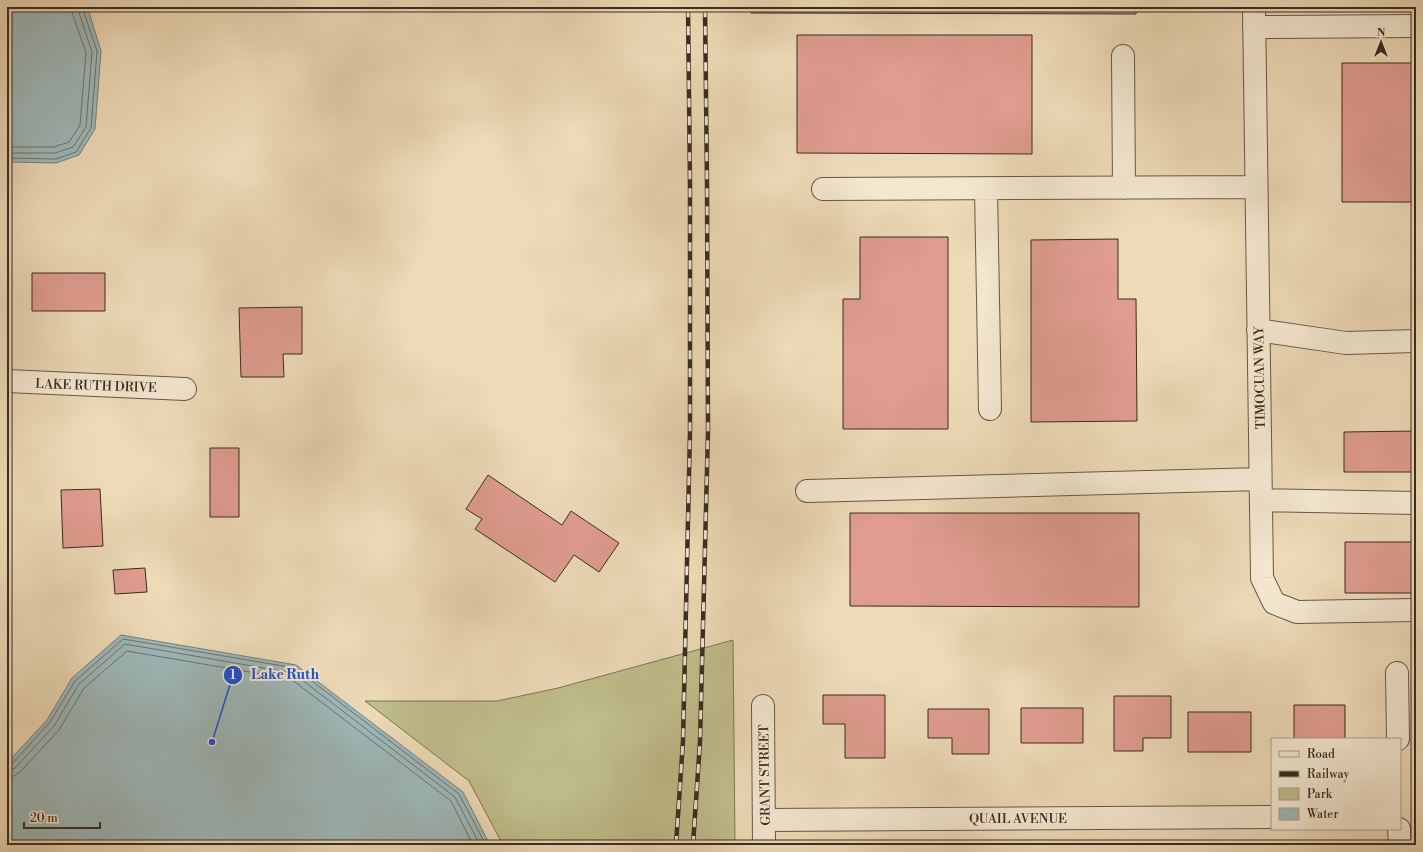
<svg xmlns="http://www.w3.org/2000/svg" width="1423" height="852" font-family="'Libre Bodoni',serif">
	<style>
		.green { fill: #bfbd8a; stroke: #7c7557 }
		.water { fill: #9eb8b9; stroke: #76807d }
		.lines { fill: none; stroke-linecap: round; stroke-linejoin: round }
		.shore { stroke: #6c726e; stroke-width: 1 }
		.building { fill: #df9c8f; stroke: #392d24 }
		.minor-casing { stroke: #665849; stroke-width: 24 }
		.minor { stroke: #f3e7d0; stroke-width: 22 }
		.rail-casing { stroke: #392d24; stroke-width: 4.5 }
		.rail { stroke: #f3e7d0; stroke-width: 3; stroke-dasharray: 9; stroke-linecap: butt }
		.labels { text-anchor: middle; stroke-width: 4; stroke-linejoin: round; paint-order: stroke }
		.street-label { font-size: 13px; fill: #392d24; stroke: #f3e7d0 }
		.leader { fill: none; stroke: #1d4ed8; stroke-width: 1.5 }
		.callout-dot { fill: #1d4ed8; stroke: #f3e7d0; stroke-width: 1.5 }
		.mark-label { font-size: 12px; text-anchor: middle; font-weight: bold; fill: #fff }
		.callout-label { font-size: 14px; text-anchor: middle; font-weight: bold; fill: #1d4ed8; stroke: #f3e7d0; stroke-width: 4; stroke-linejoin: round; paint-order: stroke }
	</style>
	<rect width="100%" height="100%" fill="#eddab7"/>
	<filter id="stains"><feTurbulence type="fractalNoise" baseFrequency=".005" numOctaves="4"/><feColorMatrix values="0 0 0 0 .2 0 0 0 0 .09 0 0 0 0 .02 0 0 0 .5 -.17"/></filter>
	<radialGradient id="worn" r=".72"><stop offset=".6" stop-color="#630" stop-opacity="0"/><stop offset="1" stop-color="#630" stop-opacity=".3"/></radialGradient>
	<path class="green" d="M733 640 735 845H503L469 781 365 701H497L558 688Z"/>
	<path class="water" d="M7 7H83L88 9 101 51 95 129 79 155 56 163 7 162Z
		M121 635 296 665 463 792 490 845H7V763L47 720 72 678Z"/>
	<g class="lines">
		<path class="shore" d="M7 147H54L69 142 80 125 86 53 72 12 71 7
			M7 153H55L73 147 86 127 92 52 77 7
			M7 158 56 159 76 152 91 128 97 51 82 7
			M7 766 12 764 50 722 75 681 123 639 295 668 459 794 486 845
			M7 771 15 768 54 726 79 684 125 644 293 673 455 797 480 845
			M7 777 14 776 20 772 59 730 84 688 127 651 291 679 451 801 473 845"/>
	</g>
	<path class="building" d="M751 7H1136V14L751 13Z
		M797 35H1032V154L797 153Z
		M1342 63H1416V202H1342Z
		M860 237H948V429H843V299H860Z
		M1118 239V299H1136L1137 421 1031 422V240Z
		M32 273H105V311H32Z
		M302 307V354H283L284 377H241L239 308Z
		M1416 431V472H1344V432Z
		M210 448H239V517H210Z
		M488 475 562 525 571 511 619 543 599 572 574 555 555 582 475 529 482 519 466 509Z
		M100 489 103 546 63 548 61 490Z
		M850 513H1139V607L850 606Z
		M1345 542H1416V593H1345Z
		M145 568 147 592 115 594 113 570Z
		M823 695H885V758H845V724H823Z
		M1114 696H1171V738H1143V751H1114Z
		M1294 705H1345V739H1294Z
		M1021 708H1083V743H1021Z
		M928 709H989V754H952V738H928Z
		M1188 712H1251V752H1188Z"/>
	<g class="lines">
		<defs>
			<path id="minor" d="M1254 7 1262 578 1274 603 1297 612 1416 610
				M1254 27 1416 26
				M1123 56 1124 188
				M823 189 1256 187
				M986 189 990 409
				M1258 330 1346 343 1416 341
				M7 381 185 389
				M807 491 1260 479
				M1261 500 1416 503
				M1397 673 1398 739
				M763 706 764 845
				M764 820 1272 817
				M1399 829 1400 845"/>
		</defs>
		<use href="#minor" class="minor-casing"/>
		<use href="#minor" class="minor"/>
		<defs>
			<path id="rail" d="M676 845 683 741 690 431V186L688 7
				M693 845 700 742 708 431 707 184 705 7"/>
		</defs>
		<use href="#rail" class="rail-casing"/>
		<use href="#rail" class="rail"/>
	</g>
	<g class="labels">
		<g class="street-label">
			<text transform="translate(1259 378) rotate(-91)" y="5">TIMOCUAN WAY</text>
			<text transform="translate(96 385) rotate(2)" y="5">LAKE RUTH DRIVE</text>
			<text transform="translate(764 775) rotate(-91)" y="5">GRANT STREET</text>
			<text x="1018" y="823">QUAIL AVENUE</text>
		</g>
	</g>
	<path class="leader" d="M212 742L233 675"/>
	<g class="callout-dot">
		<circle cx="212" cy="742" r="4"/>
		<circle cx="233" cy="675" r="10"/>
	</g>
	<g class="mark-label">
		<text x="233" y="679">1</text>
	</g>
	<g class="callout-label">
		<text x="285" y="679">Lake Ruth</text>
	</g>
	<rect width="1423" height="852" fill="none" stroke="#eddab7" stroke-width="24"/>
	<rect x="8" y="8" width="1407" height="836" fill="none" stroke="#392d24" stroke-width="2"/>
	<rect x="12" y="12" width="1399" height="828" fill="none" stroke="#392d24"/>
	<rect x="1271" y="738" width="130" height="92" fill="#f3e7d0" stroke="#a99d8b"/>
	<rect x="1279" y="751" width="20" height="6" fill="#f3e7d0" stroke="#a99d8b"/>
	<text x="1307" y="758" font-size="12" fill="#392d24">Road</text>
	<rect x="1279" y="771" width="20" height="6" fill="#392d24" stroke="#a99d8b"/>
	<text x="1307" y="778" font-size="12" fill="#392d24">Railway</text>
	<rect x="1279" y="788" width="20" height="12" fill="#bfbd8a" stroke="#a99d8b"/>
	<text x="1307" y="798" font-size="12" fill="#392d24">Park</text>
	<rect x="1279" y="808" width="20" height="12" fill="#9eb8b9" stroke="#a99d8b"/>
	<text x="1307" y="818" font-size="12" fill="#392d24">Water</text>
	<g transform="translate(1381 42)" stroke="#f3e7d0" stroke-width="3" paint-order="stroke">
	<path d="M0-3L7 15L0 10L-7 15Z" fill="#392d24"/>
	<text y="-6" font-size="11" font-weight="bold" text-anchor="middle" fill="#392d24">N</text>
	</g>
	<path d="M24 822v6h76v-6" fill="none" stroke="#392d24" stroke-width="2"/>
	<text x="30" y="822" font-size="12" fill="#392d24" stroke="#f3e7d0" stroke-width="3" paint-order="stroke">20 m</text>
	<rect width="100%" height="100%" filter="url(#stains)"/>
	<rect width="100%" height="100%" fill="url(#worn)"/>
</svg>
